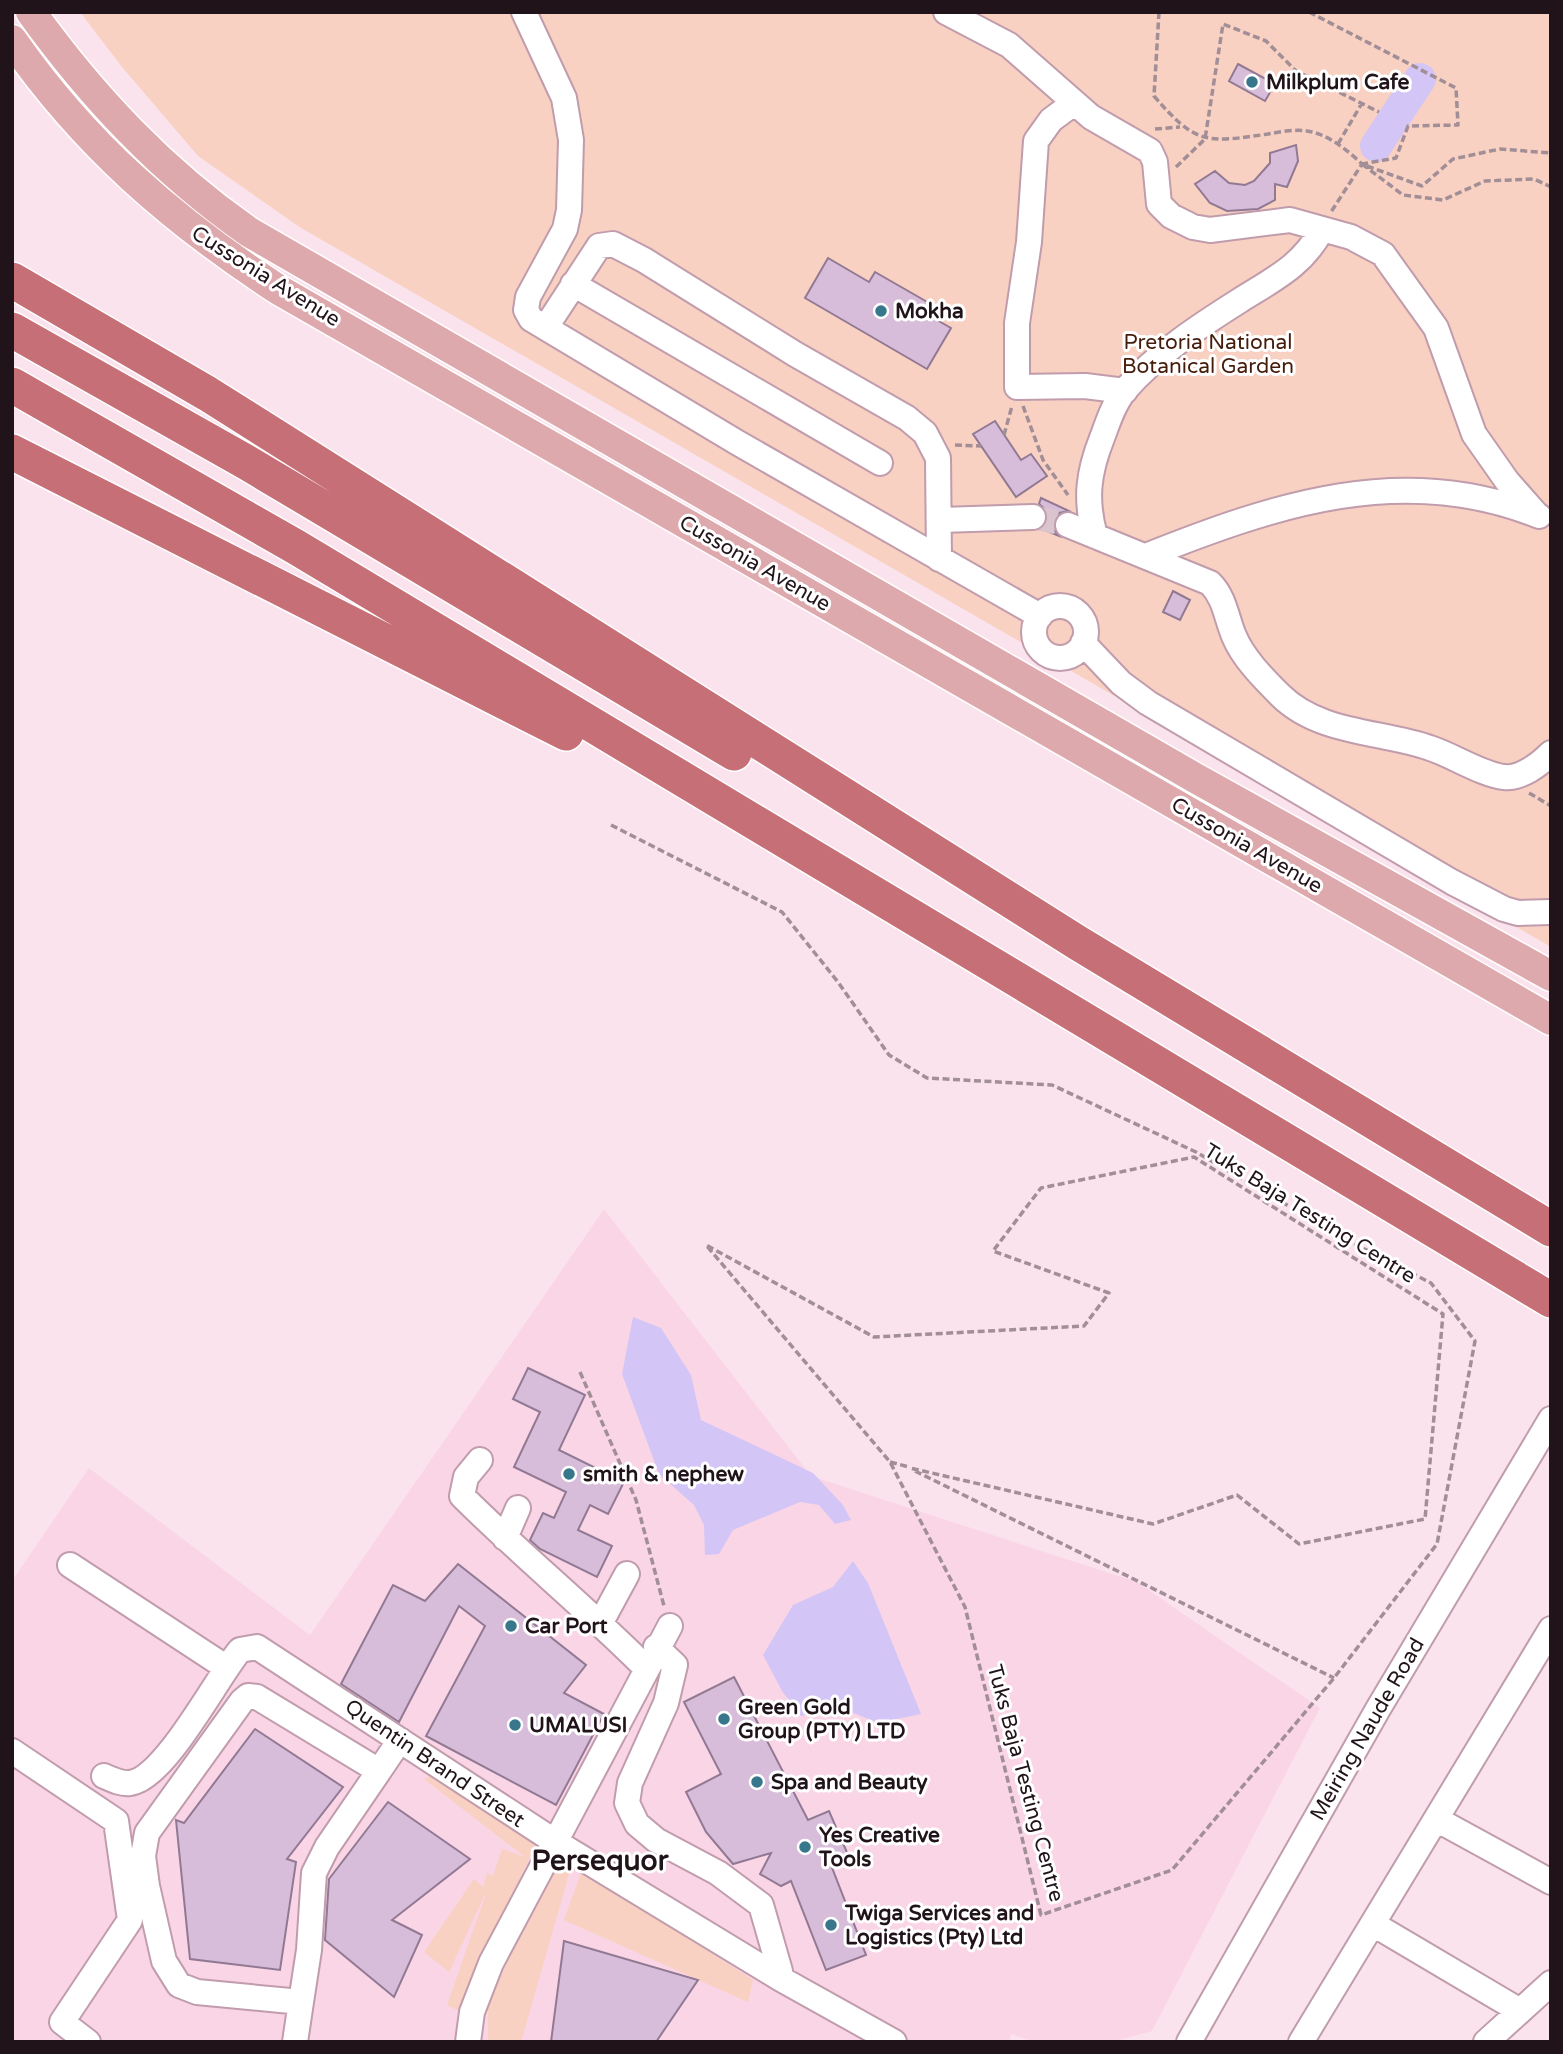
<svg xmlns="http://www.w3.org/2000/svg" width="1563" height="2054" font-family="'Varela Round',sans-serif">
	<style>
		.built { fill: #fad5e6 }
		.green { fill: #f8d1c2 }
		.water { fill: #d4c5f7 }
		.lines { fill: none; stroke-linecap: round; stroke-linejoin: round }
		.river { stroke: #d4c5f7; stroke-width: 32 }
		.building { fill: #d7bdd9; stroke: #917993; stroke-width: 2 }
		.minor-tunnel { stroke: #dac4cd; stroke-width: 24; stroke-dasharray: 24 12; stroke-linecap: butt }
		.minor-casing { stroke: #c09cac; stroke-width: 28 }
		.major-casing { stroke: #fff; stroke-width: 33 }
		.highway-casing { stroke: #fff; stroke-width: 38 }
		.path { stroke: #a28e96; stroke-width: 3.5; stroke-dasharray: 7 3.5; stroke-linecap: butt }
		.minor { stroke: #fff; stroke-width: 24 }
		.major { stroke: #dda9ad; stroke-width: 30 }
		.highway { stroke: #c66f76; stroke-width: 35 }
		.poi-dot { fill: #37768b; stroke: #fff; stroke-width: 2.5 }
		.labels { text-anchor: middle; stroke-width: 6; stroke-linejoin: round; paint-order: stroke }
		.poi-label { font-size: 21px; font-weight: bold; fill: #201319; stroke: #fff; text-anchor: start }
		.street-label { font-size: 21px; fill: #201319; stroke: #fff }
		.park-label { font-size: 21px; fill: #451b0a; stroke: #fff }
		.district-label { font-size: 28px; font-weight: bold; fill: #201319; stroke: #fff }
	</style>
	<rect width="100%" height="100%" fill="#fbe3ed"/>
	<path class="built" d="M604 1209 811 1476 1137 1582 1320 1708 1152 2031 1112 2042H1035L1011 2034 1010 2042H12V1581L89 1468 310 1635Z"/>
	<path class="green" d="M80 12H1551V947L301 228 198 156 122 67Z
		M438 1773 537 1842 459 2011 447 2005 488 1888 449 1972 424 1952 474 1879 483 1887 487 1873 493 1876 502 1849 525 1857 424 1779Z
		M556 1853 573 1860 521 2042H488V2005Z
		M582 1870 753 1980 748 2002 564 1920Z"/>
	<path class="water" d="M633 1317 661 1328 691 1375 701 1420 813 1473 843 1505 851 1520 835 1524 819 1505 800 1502 733 1530 719 1554 705 1555 704 1525 694 1505 659 1474 622 1374Z
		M853 1561 868 1583 921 1714 878 1723 834 1705 824 1713 801 1716 782 1691 763 1655 793 1605 833 1587Z"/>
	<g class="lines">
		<path class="river" d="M1376 146 1420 79"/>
	</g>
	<path class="building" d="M1238 64 1275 84 1265 101 1229 81Z
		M1296 145 1298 161 1287 187 1275 184V200L1258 209 1227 211 1210 203 1195 184 1215 171 1229 183 1245 185 1254 181 1270 163V153Z
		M828 258 869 282 875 272 936 307 930 316 951 328 927 369 805 298Z
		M995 421 1021 460 1031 454 1047 476 1016 497 973 434Z
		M1041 498 1069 511 1059 513 1055 519 1053 528 1059 536 1042 529 1048 517 1045 509 1039 504Z
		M1173 591 1190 600 1180 620 1163 612Z
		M528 1368 585 1395 559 1450 624 1482 608 1514 590 1505 578 1530 612 1546 597 1577 540 1549 530 1540 543 1513 554 1518 566 1492 514 1467 540 1412 513 1399Z
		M458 1564 586 1665 564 1693 604 1714 556 1805 426 1736 485 1626 459 1606 399 1722 341 1684 393 1585 425 1601Z
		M734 1677 808 1820 829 1811 849 1857 831 1865 866 1955 826 1970 791 1881 781 1886 760 1874 771 1853 733 1864 706 1832 686 1792 721 1774 684 1702Z
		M255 1729 343 1787 287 1859 296 1862 280 1970 190 1959 176 1820 184 1823Z
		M388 1802 470 1859 392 1920 422 1935 394 1997 325 1940 329 1879Z
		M564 1941 698 1980 656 2042H551Z"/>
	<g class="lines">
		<path class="minor-tunnel" d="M1033 517 1068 525"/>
		<defs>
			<path id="minor" d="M524 12 564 98 571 140 569 210 565 229 528 297 526 310 531 319 738 443 1040 616
				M946 12 1009 45 1091 117 1150 151 1155 162 1159 204 1171 216 1193 227 1210 230 1290 220 1351 237 1383 254 1436 328 1474 434 1507 481 1537 515
				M1074 103 1051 120 1036 141 1029 242 1017 323V387L1085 386 1125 391
				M573 284 880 463
				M546 327 599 246 613 244 644 260 795 354 907 418 925 433 938 458 939 559
				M941 520 1033 517
				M1068 525 1210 583C1225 598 1226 617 1234 636 1243 658 1263 678 1280 695 1319 734 1381 731 1430 748 1452 755 1483 775 1504 777 1521 779 1540 764 1551 753
				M1095 536C1085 500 1088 473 1102 438 1108 422 1114 403 1125 390 1155 355 1201 325 1239 301 1272 280 1303 266 1322 229
				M1146 556C1274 505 1403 461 1539 516
				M1034 632a26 26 0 1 1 52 0a26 26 0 1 1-52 0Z
				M1083 643 1121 683 1148 703 1452 882 1504 909 1518 913 1551 912
				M480 1460 466 1477 462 1496C521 1555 586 1608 645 1667
				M505 1538 518 1508
				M70 1565 227 1668
				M601 1622 627 1574
				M656 1647 675 1665 666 1703 630 1783 627 1803 637 1824 656 1840 718 1873 761 1905 780 1971
				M12 1751 116 1821 130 1920 62 2022 88 2042
				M379 1771 327 1847 314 1873 309 1950 301 2002 197 1992 179 1985 164 1961 147 1886 143 1856 147 1833 242 1701 248 1696 257 1697 379 1771 400 1740
				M104 1776C113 1780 121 1784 130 1783 165 1779 217 1677 240 1650L257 1647 554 1841 781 1979 894 2042
				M1436 1819 1551 1882
				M1373 1924 1520 2011
				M295 2042 301 2002
				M468 2042 472 2012 491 1963 670 1626
				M1189 2042 1378 1709 1551 1419
				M1301 2042 1551 1629
				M1486 2042 1551 1983"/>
			<path id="major" d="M31 12C93 98 162 171 249 232L1197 779 1551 976
				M12 40C85 145 172 220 279 290L1551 1020"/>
			<path id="highway" d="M12 280 208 394 1078 943 1551 1229
				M12 330 246 462 734 753
				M12 385 296 547 1551 1300
				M12 452 566 733"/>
		</defs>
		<use href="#minor" class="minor-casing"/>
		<use href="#major" class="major-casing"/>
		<use href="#highway" class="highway-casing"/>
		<path class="path" d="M1159 12 1154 96C1196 145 1206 143 1268 134 1280 132 1295 129 1307 131 1328 134 1347 150 1362 164L1331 212
			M1309 12 1456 88 1458 125 1408 126 1396 158 1362 164
			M1155 129 1180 127
			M1338 144 1362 103
			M1362 164 1403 195 1443 200 1485 181 1534 179 1551 187
			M1367 166 1422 186 1453 159 1500 149 1551 153
			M1176 167 1205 139 1223 24 1266 41 1296 71 1379 112
			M1023 406 1043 460 1068 495
			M1004 435 1012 406
			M955 445 981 446
			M1529 793 1551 806
			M611 825 782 912 838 982 889 1055 927 1078 1052 1085 1196 1152 1347 1240 1431 1283 1475 1341 1437 1544 1334 1678 1172 1870 1041 1915 965 1607 890 1462 706 1245 874 1337 1084 1326 1109 1293 993 1251 1041 1188 1194 1157 1443 1314 1425 1519 1299 1544 1237 1495 1153 1524 910 1468
			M580 1372 636 1500 664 1606
			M890 1462 909 1467
			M915 1471 1334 1678"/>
		<use href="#minor" class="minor"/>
		<use href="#major" class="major"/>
		<use href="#highway" class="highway"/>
	</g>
	<g class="poi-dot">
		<circle cx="1252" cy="82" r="7"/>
		<circle cx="881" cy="311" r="7"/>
		<circle cx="569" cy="1474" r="7"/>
		<circle cx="511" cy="1626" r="7"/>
		<circle cx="724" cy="1719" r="7"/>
		<circle cx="515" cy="1725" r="7"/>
		<circle cx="757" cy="1782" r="7"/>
		<circle cx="805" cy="1847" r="7"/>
		<circle cx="831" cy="1925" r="7"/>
	</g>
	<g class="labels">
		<g class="poi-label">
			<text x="1266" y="89">Milkplum Cafe</text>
			<text x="895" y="318">Mokha</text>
			<text x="583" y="1481">smith &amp; nephew</text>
			<text x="525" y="1633">Car Port</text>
			<text x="738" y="1714">Green Gold<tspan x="738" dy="24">Group (PTY) LTD</tspan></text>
			<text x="529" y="1732">UMALUSI</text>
			<text x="771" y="1789">Spa and Beauty</text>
			<text x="819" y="1842">Yes Creative<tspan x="819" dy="24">Tools</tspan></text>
			<text x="845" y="1920">Twiga Services and<tspan x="845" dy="24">Logistics (Pty) Ltd</tspan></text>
		</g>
		<g class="street-label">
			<text transform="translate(266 276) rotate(32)" y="7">Cussonia Avenue</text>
			<text transform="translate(755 563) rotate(30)" y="7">Cussonia Avenue</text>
			<text transform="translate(1247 845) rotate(30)" y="7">Cussonia Avenue</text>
			<text transform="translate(1310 1213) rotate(32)" y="7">Tuks Baja Testing Centre</text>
			<text transform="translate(1367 1729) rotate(-60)" y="7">Meiring Naude Road</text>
			<text transform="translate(435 1763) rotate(34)" y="7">Quentin Brand Street</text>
			<text transform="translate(1026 1783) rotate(75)" y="7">Tuks Baja Testing Centre</text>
		</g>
		<g class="park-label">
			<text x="1208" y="349">Pretoria National<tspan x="1208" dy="24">Botanical Garden</tspan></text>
		</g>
		<g class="district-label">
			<text x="600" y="1870">Persequor</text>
		</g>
	</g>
	<rect width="1563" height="2054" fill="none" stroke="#201319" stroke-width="28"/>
</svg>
